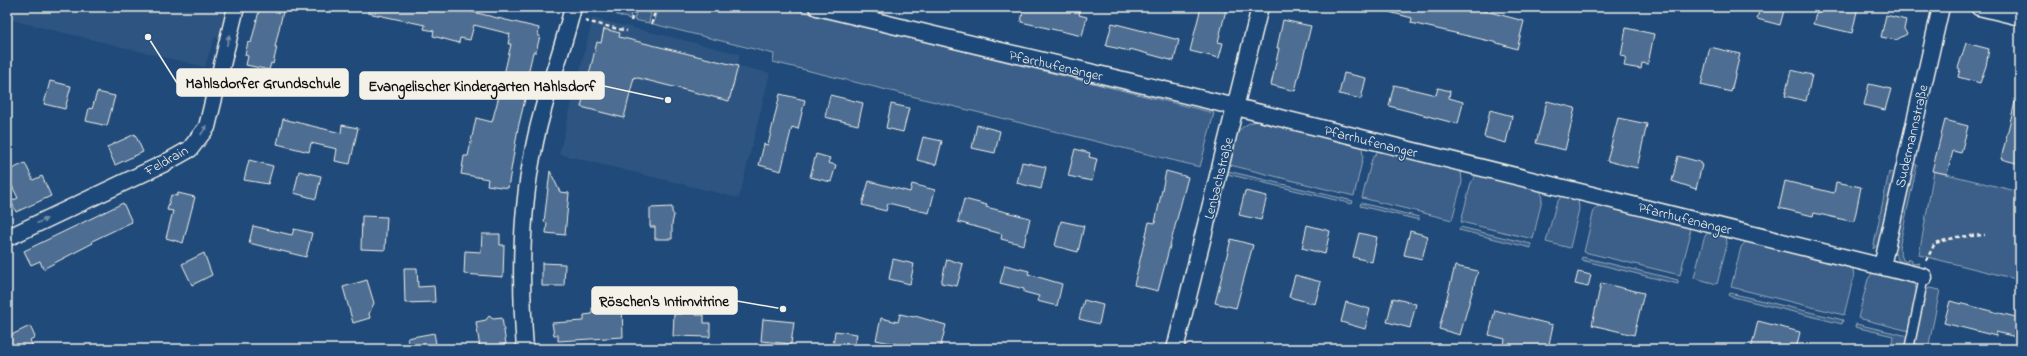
<svg xmlns="http://www.w3.org/2000/svg" width="2027" height="356" font-family="'Indie Flower',sans-serif">
	<style>
		.built { fill: #2d5581 }
		.green { fill: #3a5f88; stroke: #97a8b8 }
		.building { fill: #4d6e92; stroke: #f4f1e8 }
		.lines { fill: none; stroke-linecap: round; stroke-linejoin: round }
		.lane-casing { stroke: #f4f1e8; stroke-width: 11 }
		.street-casing { stroke: #f4f1e8; stroke-width: 19 }
		.path { stroke: #f4f1e8; stroke-width: 2.5; stroke-dasharray: 4 3; stroke-linecap: butt }
		.lane { stroke: #1f4a7a; stroke-width: 8 }
		.street { stroke: #1f4a7a; stroke-width: 16 }
		.oneway { fill: #748da6 }
		.labels { text-anchor: middle; stroke-width: 3; stroke-linejoin: round; paint-order: stroke }
		.street-label { font-size: 14px; fill: #f4f1e8; stroke: #1f4a7a }
		.leader { fill: none; stroke: #f4f1e8; stroke-width: 1.5 }
		.callout-dot { fill: #f4f1e8; stroke: #1f4a7a; stroke-width: 1.5 }
		.callout { fill: #f4f1e8; stroke: #f4f1e8; stroke-width: 1.5 }
		.callout-label { font-size: 15px; text-anchor: middle; font-weight: bold; fill: #111 }
	</style>
	<rect width="100%" height="100%" fill="#1f4a7a"/>
	<filter id="ink" filterUnits="userSpaceOnUse"><feTurbulence type="fractalNoise" baseFrequency=".025" numOctaves="2"/><feDisplacementMap in="SourceGraphic" scale="8" xChannelSelector="R" yChannelSelector="G"/><feConvolveMatrix kernelMatrix="1 2 1 2 8 2 1 2 1" color-interpolation-filters="sRGB"/></filter>
	<g filter="url(#ink)">
		<path class="built" d="M7 7H227L219 36 214 38 205 67 7 19Z
			M593 18 740 54 737 66 770 73 739 198 559 154Z"/>
		<path class="green" d="M611 7H632L630 19 617 15Z
			M647 7H784L1214 113 1200 167 773 62 774 54 653 24 657 10Z
			M637 9 651 13 649 23 634 20Z
			M1257 121 1362 147 1363 157 1354 196 1230 165C1234 144 1232 126 1257 121Z
			M1378 151 1461 171 1462 182 1452 220 1362 198 1372 159Z
			M1911 162 1917 165 1899 248 1903 260 1907 262 1908 259 1912 261V264L1920 263 1917 267 1899 261 1894 251Z
			M1228 171 1353 201 1352 204 1227 174Z
			M1934 171 2020 192V280L1919 255Z
			M1889 172 1894 174 1882 236 1880 243 1873 249Z
			M1477 174 1541 190 1542 199 1533 239 1461 222 1471 182Z
			M1562 195 1578 199 1579 209 1570 248 1546 242 1556 204Z
			M1361 203 1419 217V220L1360 206Z
			M1600 204 1689 226 1690 236 1680 275 1584 252 1594 210Z
			M1460 227 1531 244V248L1459 230Z
			M1709 230 1726 235 1727 244 1717 284 1694 278 1704 238Z
			M1747 240 1852 266 1854 275 1844 315 1731 287 1741 247Z
			M1582 257 1678 280V284L1581 260Z
			M1874 271 1914 283 1917 291 1909 331 1858 318 1868 279Z
			M1929 288 1940 290 1928 349 1914 343 1925 293Z
			M1730 293 1843 320 1842 324 1729 296Z
			M1856 324 1908 336 1905 349H1891L1893 336 1855 327Z"/>
		<path class="building" d="M260 7H284L275 47H277L273 64 271 63 269 70 246 65 248 56 245 55 248 42 251 43Z
			M369 7H452L539 28 538 35 540 36 536 52H533L526 83H529L518 128 508 188 487 185 488 179 461 174 464 156H468L476 118 492 122 500 92 497 91 500 78 503 79 511 44H508L510 34 474 25 470 40 460 38 459 43 433 36 434 31 424 29 425 25 368 13Z
			M1024 7H1058L1080 12 1079 15 1087 17 1082 36 1021 22Z
			M1201 7H1216L1226 10 1218 42 1223 43 1219 58 1190 51Z
			M1389 7H1482V10L1524 21 1517 49 1494 42 1411 23 1412 18 1389 12Z
			M1760 7H1785L1780 25 1757 19Z
			M1818 7H1858L1852 33 1813 24Z
			M1886 15 1906 20 1904 29 1907 34 1896 40 1881 37Z
			M1283 20 1311 26 1295 91 1271 85 1279 48H1277Z
			M1112 23 1179 40 1174 61 1130 49V51L1106 46Z
			M1626 28 1654 34 1648 64 1642 63 1641 69 1624 66 1626 57 1621 56Z
			M604 29 620 33 619 37 738 66 729 101 634 77 624 118 581 107 597 42 601 43Z
			M1966 43 1989 49 1986 66 1980 83 1958 77 1960 69 1958 68Z
			M1710 47 1740 54 1731 92 1701 85Z
			M1791 70 1812 75 1806 101 1785 96Z
			M1344 73 1366 78 1361 99 1339 94Z
			M50 81 71 86 65 109 44 104Z
			M1869 84 1891 89 1885 110 1864 105Z
			M1394 85 1436 95 1438 88 1450 91 1449 98 1463 102 1458 124 1389 106Z
			M97 92 115 96 107 126 86 121 89 108 92 109Z
			M780 94 805 100 798 129 792 127 781 171 759 165 764 144 768 145Z
			M830 95 863 103 858 125 825 117Z
			M1547 101 1575 108 1565 150 1536 143Z
			M2015 102 2020 103V164L2001 159Z
			M891 104 909 108 903 132 886 128Z
			M1490 110 1512 116 1506 143 1484 137Z
			M1618 118 1647 124 1637 168 1607 161Z
			M283 119 341 133 342 125 358 128 350 164 335 161 337 149 311 143 309 152 277 144Z
			M1945 120 1968 126 1961 153 1953 151 1947 174 1932 171Z
			M977 125 1000 131 995 153 972 148Z
			M135 134 143 152 115 165 107 147Z
			M923 137 942 141 936 165 917 160Z
			M1075 149 1090 153 1089 157 1097 159 1092 181 1068 176Z
			M816 154 830 158 828 163 836 165 831 182 810 177Z
			M1678 156 1700 162V164L1702 165 1696 189 1672 181Z
			M249 160 273 166 268 184 244 180Z
			M1022 162 1046 167 1041 189 1017 183Z
			M25 163 33 180 42 176 51 196 16 212 11 201 18 198 8 178 12 175 10 170Z
			M299 171 321 176 316 199 294 193Z
			M550 171 560 192 569 193 565 235 546 233 547 223 544 222Z
			M1166 171 1188 177 1158 291 1134 285 1149 222 1155 223Z
			M869 181 910 192 912 184 935 190 929 213 888 203 886 211 862 205Z
			M1785 181 1834 193 1836 182 1861 187 1854 222 1814 213 1813 216 1779 208Z
			M1245 191 1267 196 1261 220 1239 215Z
			M178 193 195 197 183 243 166 238 173 211 167 210 171 195 177 196Z
			M964 199 987 205 986 207 1030 218 1024 245 1001 239 1002 234 958 222Z
			M123 203 132 222 92 241 93 243 43 269 40 261 31 265 24 251Z
			M672 207V212L674 215 672 224V239H655V227H650V208Z
			M362 216 387 217 385 250 361 249Z
			M1061 221 1084 226 1078 252 1055 246Z
			M1307 225 1330 231 1325 254 1302 248Z
			M253 226 292 235 294 229 312 233 306 257 249 243Z
			M1410 231 1428 236 1422 259 1404 255Z
			M1359 233 1377 237 1372 262 1353 257Z
			M482 234H500V245H504L503 277 464 274 465 251 481 252Z
			M1231 239 1253 245 1236 308 1215 303Z
			M204 253 212 275 192 285 182 264Z
			M893 259 914 264 910 284 889 279Z
			M947 259 963 264 957 286 941 283Z
			M542 263 565 264 564 286H542Z
			M1005 265 1029 271 1028 274 1062 284 1057 306 1037 301 1039 296 1024 292V289L1000 283Z
			M1455 266 1478 271 1460 335 1439 329Z
			M404 268H417L418 287 434 286 435 302 405 303Z
			M1578 272 1591 275 1588 287 1575 284Z
			M1295 275 1321 282 1315 304 1289 297Z
			M367 280 374 303 369 314 370 318 353 323 343 287Z
			M1601 283 1644 293 1634 335 1592 325Z
			M683 291H697L696 315H704V323H710V337L673 336 674 314H682Z
			M1393 298 1416 304 1410 328 1387 322Z
			M1084 300 1103 305 1099 324 1079 319Z
			M1950 301 2020 318V338L1996 332V336L1944 323Z
			M1346 302 1370 309 1365 329 1341 322Z
			M622 306 623 337 558 341V335H554L552 323 584 321V315L592 314V308Z
			M1495 310 1553 325 1548 349H1503L1505 339 1489 335Z
			M900 314 914 317 915 316 946 325 940 349H919L876 340 881 318 898 322Z
			M489 316 493 319 502 318 506 344 499 345 496 349 488 347 480 348 476 322 486 320Z
			M763 319 794 322 791 344 761 341Z
			M1758 321 1800 332 1796 349H1751Z
			M30 326 35 337 30 340 34 349H13L7 337Z
			M835 331 857 334 854 349H837L838 347 833 346Z
			M434 333 437 349H410L407 338Z"/>
		<g class="lines">
			<defs>
				<path id="lane" d="M1909 349 1924 277"/>
				<path id="street" d="M817 7 1236 107 1924 277
					M1979 7 2020 17
					M7 238 165 163 190 149 207 127 236 7
					M1882 266 1941 7
					M525 349C520 282 520 213 534 147 543 99 562 54 573 7
					M1175 349 1260 7"/>
			</defs>
			<use href="#lane" class="lane-casing"/>
			<use href="#street" class="street-casing"/>
			<path class="path" d="M637 7 655 11 651 26
				M585 21 627 31
				M631 21 635 7
				M1926 261 1935 243 1957 237 1985 235"/>
			<use href="#lane" class="lane"/>
			<use href="#street" class="street"/>
		</g>
		<defs><path id="oneway-solid" d="M-6-.8H1V-3.2L6.5 0L1 3.2V.8H-6Z"/></defs>
		<g class="oneway">
			<use href="#oneway-solid" transform="translate(228 40) rotate(-77)"/>
			<use href="#oneway-solid" transform="translate(204 130) rotate(-57)"/>
			<use href="#oneway-solid" transform="translate(42 221) rotate(-25)"/>
		</g>
	</g>
	<g class="labels">
		<g class="street-label">
			<text transform="translate(1056 65) rotate(13)" y="5">Pfarrhufenanger</text>
			<text transform="translate(1911 136) rotate(-77)" y="5">Sudermannstraße</text>
			<text transform="translate(1371 141) rotate(14)" y="5">Pfarrhufenanger</text>
			<text transform="translate(166 160) rotate(-29)" y="5">Feldrain</text>
			<text transform="translate(1218 178) rotate(-76)" y="5">Lenbachstraße</text>
			<text transform="translate(1685 218) rotate(14)" y="5">Pfarrhufenanger</text>
		</g>
	</g>
	<path class="leader" d="M148 37L177 83M668 100L604 86M783 309L737 301"/>
	<g class="callout-dot">
		<circle cx="148" cy="37" r="4"/>
		<circle cx="668" cy="100" r="4"/>
		<circle cx="783" cy="309" r="4"/>
	</g>
	<g class="callout">
		<rect x="177" y="69" width="171" height="27" rx="4"/>
		<rect x="360" y="72" width="244" height="27" rx="4"/>
		<rect x="592" y="287" width="145" height="27" rx="4"/>
	</g>
	<g class="callout-label">
		<text x="263" y="88">Mahlsdorfer Grundschule</text>
		<text x="482" y="91">Evangelischer Kindergarten Mahlsdorf</text>
		<text x="664" y="306">Röschen's Intimvitrine</text>
	</g>
	<rect width="2027" height="356" fill="none" stroke="#1f4a7a" stroke-width="24"/>
	<rect x="12" y="12" width="2003" height="332" fill="none" stroke="#f4f1e8" stroke-width="1.5" filter="url(#ink)"/>
</svg>
